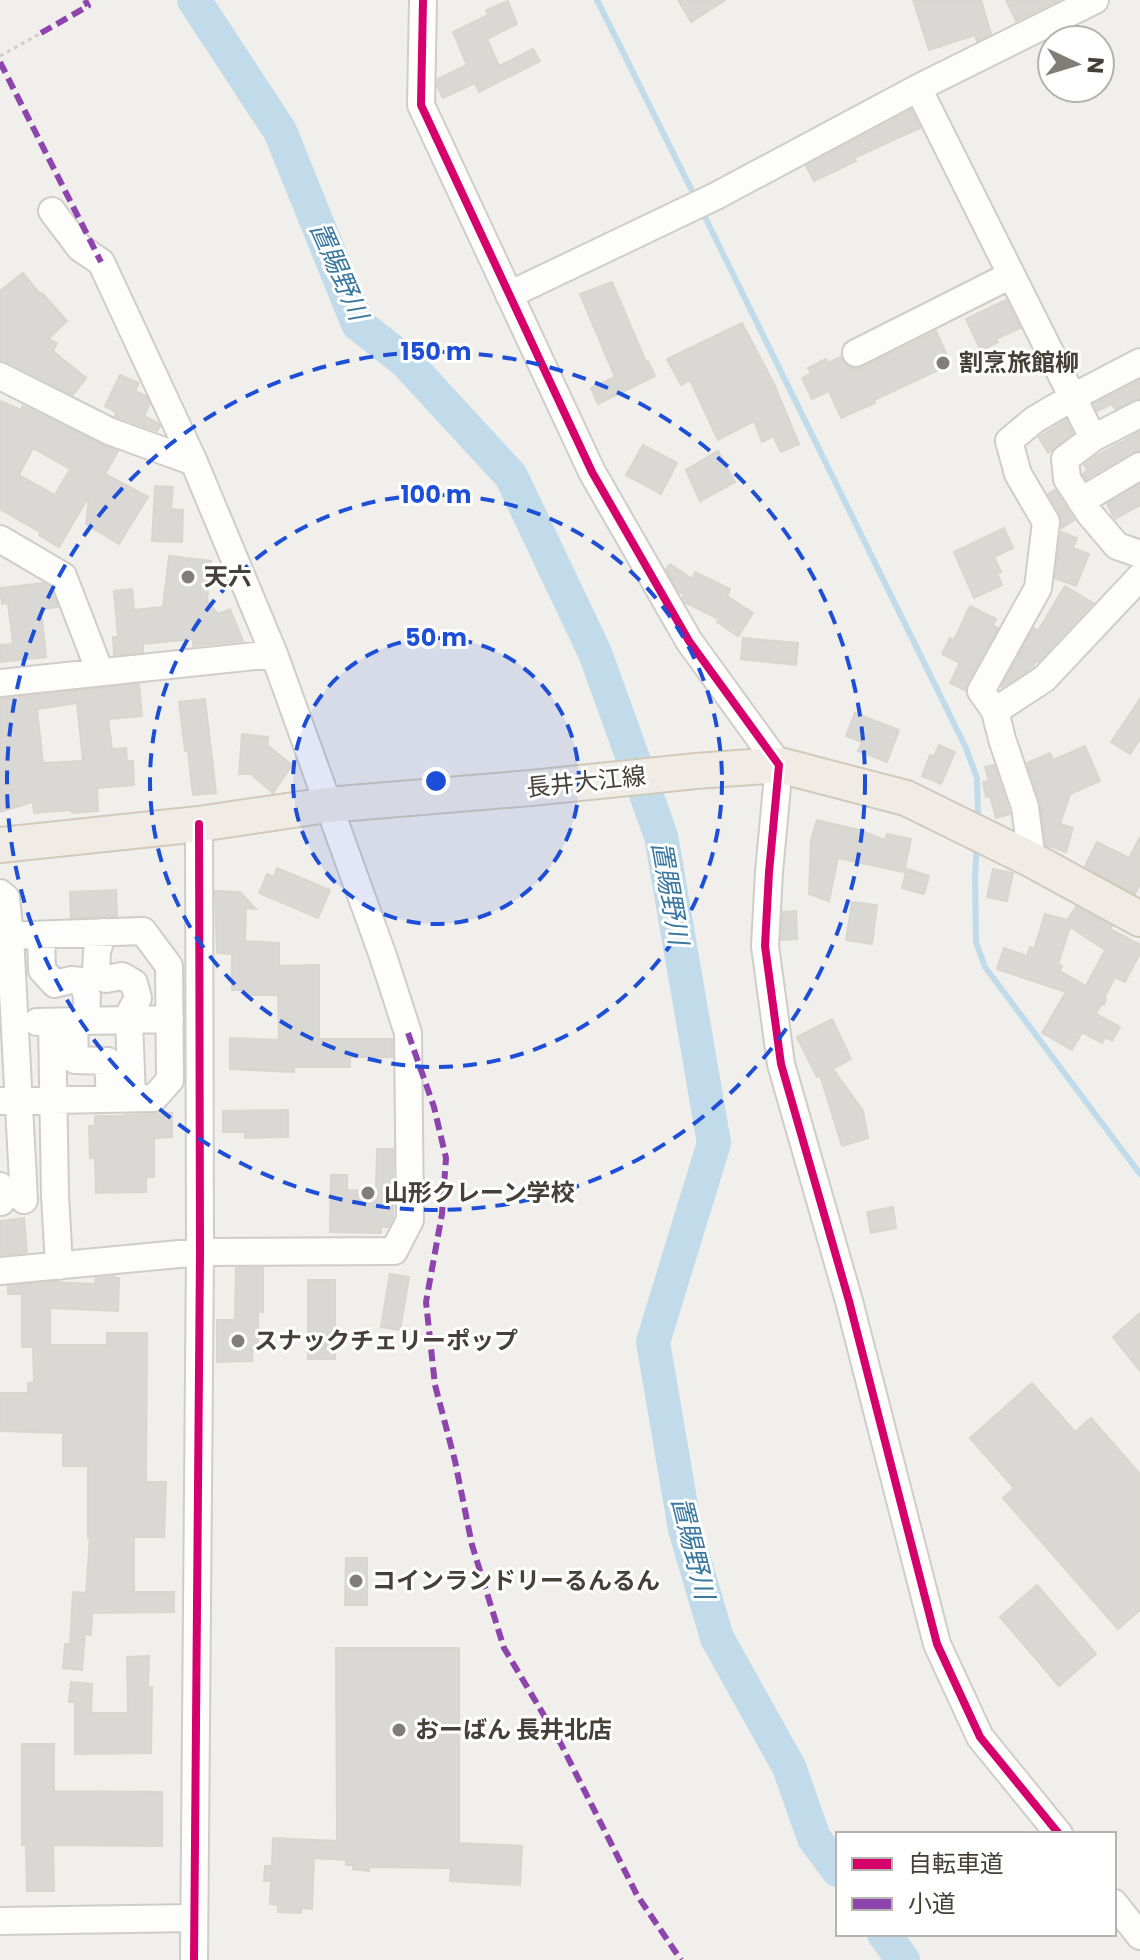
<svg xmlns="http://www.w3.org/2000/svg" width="1140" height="1960" font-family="Poppins,'Noto Sans JP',sans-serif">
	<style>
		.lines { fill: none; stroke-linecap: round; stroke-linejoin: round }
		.stream { stroke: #c1dbea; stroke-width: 6 }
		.river { stroke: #c1dbea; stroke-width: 34 }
		.building { fill: #dad8d4; stroke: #d9d6d1; stroke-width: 2; fill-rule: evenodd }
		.minor-casing { stroke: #cfcdc9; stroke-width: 30 }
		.major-casing { stroke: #d1cabb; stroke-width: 38 }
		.path { stroke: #d1cfcb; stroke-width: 3; stroke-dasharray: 4 4; stroke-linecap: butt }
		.minor { stroke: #fdfdfc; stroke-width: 26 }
		.major { stroke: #f0ece5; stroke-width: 34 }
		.quiet { stroke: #8e44ad; stroke-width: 6; stroke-dasharray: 12 6; stroke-linecap: butt }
		.cycleway-casing { stroke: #fff; stroke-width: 13 }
		.cycleway { stroke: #d6006c; stroke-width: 8 }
		.ring { fill: none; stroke: #1d4ed8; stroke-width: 4; stroke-dasharray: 14 10 }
		.poi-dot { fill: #827d77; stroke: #fff; stroke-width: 3 }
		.labels { text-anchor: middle; stroke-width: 6; stroke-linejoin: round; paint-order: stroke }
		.poi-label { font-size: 24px; font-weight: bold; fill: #464038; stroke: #fff; text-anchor: start }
		.street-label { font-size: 24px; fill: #464038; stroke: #fff }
		.water-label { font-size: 26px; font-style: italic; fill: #3a78a0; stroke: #fff }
		.centre { fill: #1d4ed8; stroke: #fff; stroke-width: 4 }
		.ring-label { font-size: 24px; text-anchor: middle; font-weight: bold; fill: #1d4ed8; stroke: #fff; stroke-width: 6; stroke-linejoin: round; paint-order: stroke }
	</style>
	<rect width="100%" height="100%" fill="#f1efeb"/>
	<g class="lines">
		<path class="stream" d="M597 0 695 197
			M702 211 966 748 977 778 978 820
			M977 843 975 876 976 942 985 967 1140 1174"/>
		<path class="river" d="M194 0 280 131 358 324 406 362 511 476 595 653 661 836 714 1143 653 1342 685 1529 717 1638 789 1767 814 1838 838 1870
			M884 1934 903 1960"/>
	</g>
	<path class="building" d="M678 0H725L691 22Z
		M913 0H981L991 34 977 41 975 35 929 50Z
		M1006 0H1059L1016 21Z
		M508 1 517 24 487 39 499 66 533 49 540 61 479 92 475 83 443 98 437 86 438 79 467 65 453 32 488 15 486 10Z
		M911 110 920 128 854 158 856 161 814 181 806 166Z
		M23 273 40 294 42 293 67 321 48 339 57 343 53 351 86 378 73 395 11 363 0 360V291Z
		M612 282 646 362 648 361 655 376 598 404 591 388 615 377 580 294Z
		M1006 300 1020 328 996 339 998 342 981 351 966 319Z
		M742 323 774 384 799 444 781 452 773 436 762 442 754 421 718 440 690 380 681 385 667 359Z
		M936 331 951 364 874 400 875 403 841 418 829 391 812 399 802 378 811 374 808 368 826 359 828 363 841 357 848 367 856 369 862 368Z
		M120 375 139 383 135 391 146 396 150 404 144 416 158 423 160 426 157 431 115 416 116 412 105 406Z
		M1140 380V398L1115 409 1112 404 1097 411 1094 404Z
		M0 401 21 410 23 406 102 445 118 451 105 474 148 497 119 544 86 524 89 496 59 547 39 535 40 532 0 509ZM33 448 70 469 55 495 19 475Z
		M1066 420 1073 433 1048 453 1039 437Z
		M1140 432V450L1132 452 1086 479 1083 474 1087 470 1084 465 1096 456Z
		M643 445 677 463 661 494 626 475Z
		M718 451 735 482 700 501 686 470Z
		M1140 485V505L1115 519 1107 504Z
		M155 486 173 487 171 509 183 510 182 542 152 541Z
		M1055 490 1074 520 1062 528 1060 514 1048 494Z
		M1004 528 1013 548 994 557 1001 572 997 573 1002 585 974 598 954 552Z
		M1061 532 1077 538 1073 548 1089 554 1076 586 1055 578Z
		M169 556 211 561 207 600 218 614 230 609 243 641 193 646V639L143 644V652L114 655 113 637H118L114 591 132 589 134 610 163 607Z
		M670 564 692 579 695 572 730 589 727 596 753 613 738 636 717 622 719 619 686 603 683 598 684 595 678 591 666 569Z
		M43 583 50 587 58 607 41 609 46 657 0 662V645L13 644 8 603 2 604 0 588Z
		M1065 586 1093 603 1038 662 1036 661 1033 667 1001 688 1034 628 1038 631Z
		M970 606 996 619 993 625 998 628 967 683 965 690 950 683 960 663 942 654 950 638 954 640Z
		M743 638 798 643 796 665 741 659Z
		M139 684 142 716 108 719 112 749 126 748 127 761H133L134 785 97 788 98 811 72 813 71 810 34 813 33 802 0 812V699ZM77 703 83 761 43 763 37 709Z
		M205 699 216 793 193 795 188 751H185L179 702Z
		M1140 699V739L1130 754 1111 742Z
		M855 713 899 730 887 762 858 751 862 742 846 736Z
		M242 734 268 737 267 745 292 765 273 793 251 774H239Z
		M939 745 955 752 941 784 922 776 930 755 934 756Z
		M1085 746 1100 781 1070 794 1060 824 1073 828 1066 852 1046 845 1040 802 1027 763 1050 753 1053 760Z
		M994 765 1010 814 996 818 990 796 986 797 983 782 989 781 985 767Z
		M817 820 859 830 885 840 887 834 911 839 904 872 838 858 829 901 809 894 811 840Z
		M1140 837V884L1135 894 1085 866 1097 842 1129 858Z
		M277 868 330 890 318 918 259 893 267 874 274 877Z
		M907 869 929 876 924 894 902 888Z
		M993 869 1013 873 1007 901 987 897Z
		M116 890 117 916 71 918 70 892Z
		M215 891 240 892 256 909 246 908 245 941 279 943V966L319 965V1039H392V1057H350V1067H294V1072L230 1069V1038L279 1040 278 995H247V990H232V954L217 953Z
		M852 902 877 905 872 944 846 940Z
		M1076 907 1112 926 1110 929 1140 945V953L1125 982 1115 977 1104 998 1106 999 1104 1005 1101 1004 1096 1014 1120 1027 1112 1041 1105 1037 1102 1043 1082 1032 1072 1050 1042 1033 1066 992 997 969 1004 948 1027 956 1030 947 1034 949 1045 914 1067 920ZM1070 927 1105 950 1086 986 1060 971 1062 966 1058 964Z
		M796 911 797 939 781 940 783 912Z
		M832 1019 851 1059 833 1069 863 1111 868 1138 842 1146 820 1075 817 1077 797 1037Z
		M288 1110V1137L245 1138V1132H223V1111Z
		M172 1113V1137L154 1138V1177H146V1192L96 1193 95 1158H90L89 1126H95V1116H124V1115Z
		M377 1149H393V1218L388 1227H381V1233L330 1232 331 1175H347V1190L376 1191Z
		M893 1207 896 1228 871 1233 867 1212Z
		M24 1218 27 1252 0 1255V1221Z
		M236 1268H263V1312H258V1349H253L252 1361 217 1362V1320H235Z
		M390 1274 409 1277 400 1330 381 1327Z
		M114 1276V1278H119L118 1311 50 1308V1345H107V1333H147L146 1482H166L164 1537H134V1592H174V1612L92 1613 91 1635 85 1634 82 1670 63 1668 65 1644H70L73 1592 86 1593 90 1538H88V1466H63V1433L0 1431V1393H28V1383L34 1382 33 1347H22V1294H8V1286L51 1282 95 1284 96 1278Z
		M308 1280H335V1359H308Z
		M1140 1313V1371L1113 1337Z
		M1032 1383 1075 1432 1091 1418 1140 1474V1610L1118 1629 1003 1498 1014 1488 970 1438Z
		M346 1558H367V1605H345Z
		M1037 1585 1096 1654 1059 1686 1000 1617Z
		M336 1648H459V1843L522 1846 520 1885 450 1881 451 1868 369 1867V1871L353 1869V1865H346V1860L314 1858 312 1909 301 1908V1913L278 1912V1905L270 1904 271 1881H264L265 1866H272L273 1838 337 1841Z
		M149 1656 148 1687H152L151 1753 75 1754V1702H69L71 1682 92 1684 91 1713H128L127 1657Z
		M22 1744H54V1791L162 1792V1846L53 1845 54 1891H27L26 1845H22Z"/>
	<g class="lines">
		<defs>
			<path id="minor" d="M423 0 421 105 592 472 689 641 779 765 769 872 765 946 781 1064 849 1301 937 1644 980 1737 1059 1834
				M918 88 1093 438
				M509 295 716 196 918 88 1095 0
				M856 353 1011 275
				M0 376 109 431 194 462
				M1140 414 1093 438 1065 459 1067 479 1089 513 1117 546 1140 554
				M1081 501 1140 466
				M0 539 63 576 100 672
				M0 683 274 654
				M995 711 981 691 1038 588 1046 522 1018 474 1009 441 1034 420 1073 397 1140 362
				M1032 860 1025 807 1002 739 995 711 1044 679 1140 577
				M0 893 6 898 10 936 24 1200
				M103 932 97 952 96 972 106 979 122 976 134 983 138 998 126 1020
				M41 935 42 970 55 984 71 980 82 981 87 996 86 1021
				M0 936 143 931 169 966 170 1080 154 1098 0 1101
				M129 1020 132 1098
				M74 1021 75 1060 108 1061 110 1099
				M37 1022 170 1019
				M52 1022 55 1195 59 1266
				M0 1186 1 1202
				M0 1271 200 1252 394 1251 410 1220 408 1033 383 956 274 654 194 462 101 262 80 248 52 211
				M1114 1903 1140 1936
				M0 1921 194 1918
				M194 1960 200 1252 199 824"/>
			<path id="major" d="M0 845 199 824 327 805 531 788 696 771 779 765 906 798 1032 860 1140 919"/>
		</defs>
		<use href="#minor" class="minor-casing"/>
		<use href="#major" class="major-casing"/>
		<path class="path" d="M0 56 41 33"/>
		<use href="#minor" class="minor"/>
		<use href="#major" class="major"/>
		<path class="quiet" d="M41 33 88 6 85 0
			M0 62 101 262
			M408 1033 434 1107 446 1158 442 1214 426 1302 435 1385 455 1461 472 1545 504 1648 561 1744 637 1895 681 1960"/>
		<defs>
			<path id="cycleway" d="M423 0 421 105 592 472 689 641 779 765 769 872 765 946 781 1064 849 1301 937 1644 980 1737 1059 1834
				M194 1960 200 1252 199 824"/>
		</defs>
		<use href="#cycleway" class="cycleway-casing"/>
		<use href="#cycleway" class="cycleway"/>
	</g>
	<circle cx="436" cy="781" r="143" fill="#1d4ed8" fill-opacity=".12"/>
	<g class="ring">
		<circle cx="436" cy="781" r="143"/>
		<circle cx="436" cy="781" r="286"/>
		<circle cx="436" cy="781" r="429"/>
	</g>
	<g class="poi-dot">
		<circle cx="943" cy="363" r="8"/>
		<circle cx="188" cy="577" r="8"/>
		<circle cx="368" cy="1193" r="8"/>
		<circle cx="238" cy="1341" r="8"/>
		<circle cx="356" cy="1581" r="8"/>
		<circle cx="399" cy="1730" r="8"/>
	</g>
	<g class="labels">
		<g class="poi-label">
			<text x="959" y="371">割烹旅館柳</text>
			<text x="204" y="585">天六</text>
			<text x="384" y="1201">山形クレーン学校</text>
			<text x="254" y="1349">スナックチェリーポップ</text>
			<text x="372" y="1589">コインランドリーるんるん</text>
			<text x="415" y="1738">おーばん 長井北店</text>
		</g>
		<g class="street-label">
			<text transform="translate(586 782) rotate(-6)" y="8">長井大江線</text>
		</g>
		<g class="water-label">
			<text transform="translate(339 271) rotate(66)" y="9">置賜野川</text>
			<text transform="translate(670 893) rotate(80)" y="9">置賜野川</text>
			<text transform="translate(693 1548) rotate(76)" y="9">置賜野川</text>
		</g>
	</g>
	<circle cx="436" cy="781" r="12" class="centre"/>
	<g class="ring-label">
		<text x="436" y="360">150 m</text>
		<text x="436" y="503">100 m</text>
		<text x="436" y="646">50 m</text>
	</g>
	<rect x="836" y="1832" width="280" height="104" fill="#ffffff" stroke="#b5b3af" stroke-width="2"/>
	<rect x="852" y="1858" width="40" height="12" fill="#d6006c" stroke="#b5b3af" stroke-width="2"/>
	<text x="908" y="1872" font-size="24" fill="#464038">自転車道</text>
	<rect x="852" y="1898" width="40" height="12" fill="#8e44ad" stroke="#b5b3af" stroke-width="2"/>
	<text x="908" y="1912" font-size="24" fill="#464038">小道</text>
	<g transform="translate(1076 64) rotate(94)"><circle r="38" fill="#ffffff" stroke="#b5b3af" stroke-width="2"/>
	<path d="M0-6L14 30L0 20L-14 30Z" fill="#827d77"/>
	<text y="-12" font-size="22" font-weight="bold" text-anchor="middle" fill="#464038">N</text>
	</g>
</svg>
